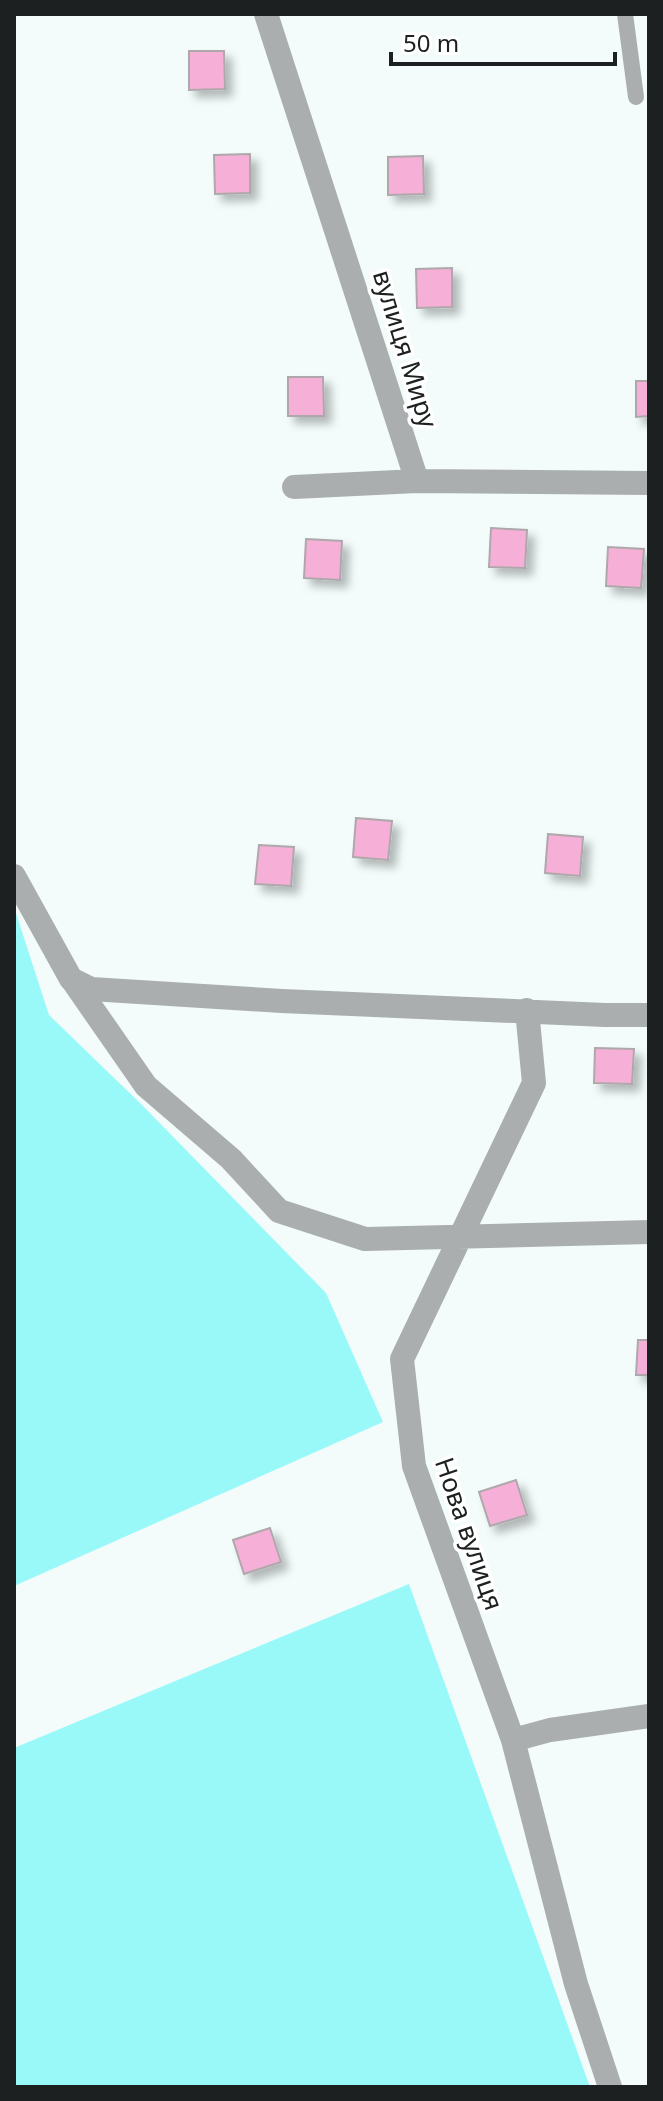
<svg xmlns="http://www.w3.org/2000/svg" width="663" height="2101" font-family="'Noto Sans',sans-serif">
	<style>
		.green { fill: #99f9f9 }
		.building { fill: #f6b0d7; stroke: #aea8ab; stroke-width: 2; filter: url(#shadow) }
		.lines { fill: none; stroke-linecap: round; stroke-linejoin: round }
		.service { stroke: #aaaeae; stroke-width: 16 }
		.minor { stroke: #aaaeae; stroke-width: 24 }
		.labels { text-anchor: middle; stroke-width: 7; stroke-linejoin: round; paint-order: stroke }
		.street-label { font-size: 26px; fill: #1d2020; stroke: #fff }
	</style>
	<defs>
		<filter id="shadow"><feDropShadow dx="7" dy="7" stdDeviation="4" flood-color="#0004"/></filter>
	</defs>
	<rect width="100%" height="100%" fill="#f3fbfb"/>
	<path class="green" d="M14 907 49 1015 141 1104 326 1293 383 1422 14 1586Z
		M409 1584 590 2087H14V1748Z"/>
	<path class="building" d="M189 51H224L225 89 189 90Z
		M250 154V193L215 194 214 155Z
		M423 156 424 194 388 195V157Z
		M452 268V307L417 308 416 269Z
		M288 377H323L324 416H288Z
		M636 381H649V416L636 417Z
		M491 528 527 530 525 568 489 567Z
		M306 539 342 541 340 580 304 578Z
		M608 547 644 549 641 588 606 586Z
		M356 818 392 821 388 860 353 857Z
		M548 834 583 837 580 876 545 873Z
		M259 845 294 847 291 886 255 884Z
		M595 1048 634 1049 632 1084 594 1083Z
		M638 1340H649V1375H636Z
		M516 1480 527 1515 490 1526 479 1492Z
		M270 1528 281 1562 244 1574 233 1540Z"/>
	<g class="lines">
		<path class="service" d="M625 14 636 97"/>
		<path class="minor" d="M266 14 417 481 649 483
			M294 487 417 481
			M14 876 71 979 91 989 282 1001 605 1015H649
			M73 981 146 1086 231 1159 279 1211 365 1239 649 1232
			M527 1010 534 1083 402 1359 414 1466 513 1740 576 1984 610 2087
			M513 1740 550 1730 649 1716"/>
	</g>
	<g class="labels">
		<g class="street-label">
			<text transform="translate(405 349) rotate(73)" y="9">вулиця Миру</text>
			<text transform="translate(469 1534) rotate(71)" y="9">Нова вулиця</text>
		</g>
	</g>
	<rect width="663" height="2101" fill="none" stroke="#1d2020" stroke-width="32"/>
	<path d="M391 52v12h224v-12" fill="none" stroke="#1d2020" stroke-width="4"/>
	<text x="403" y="52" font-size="24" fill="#1d2020" stroke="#ffffff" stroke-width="6" paint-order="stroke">50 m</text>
</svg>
